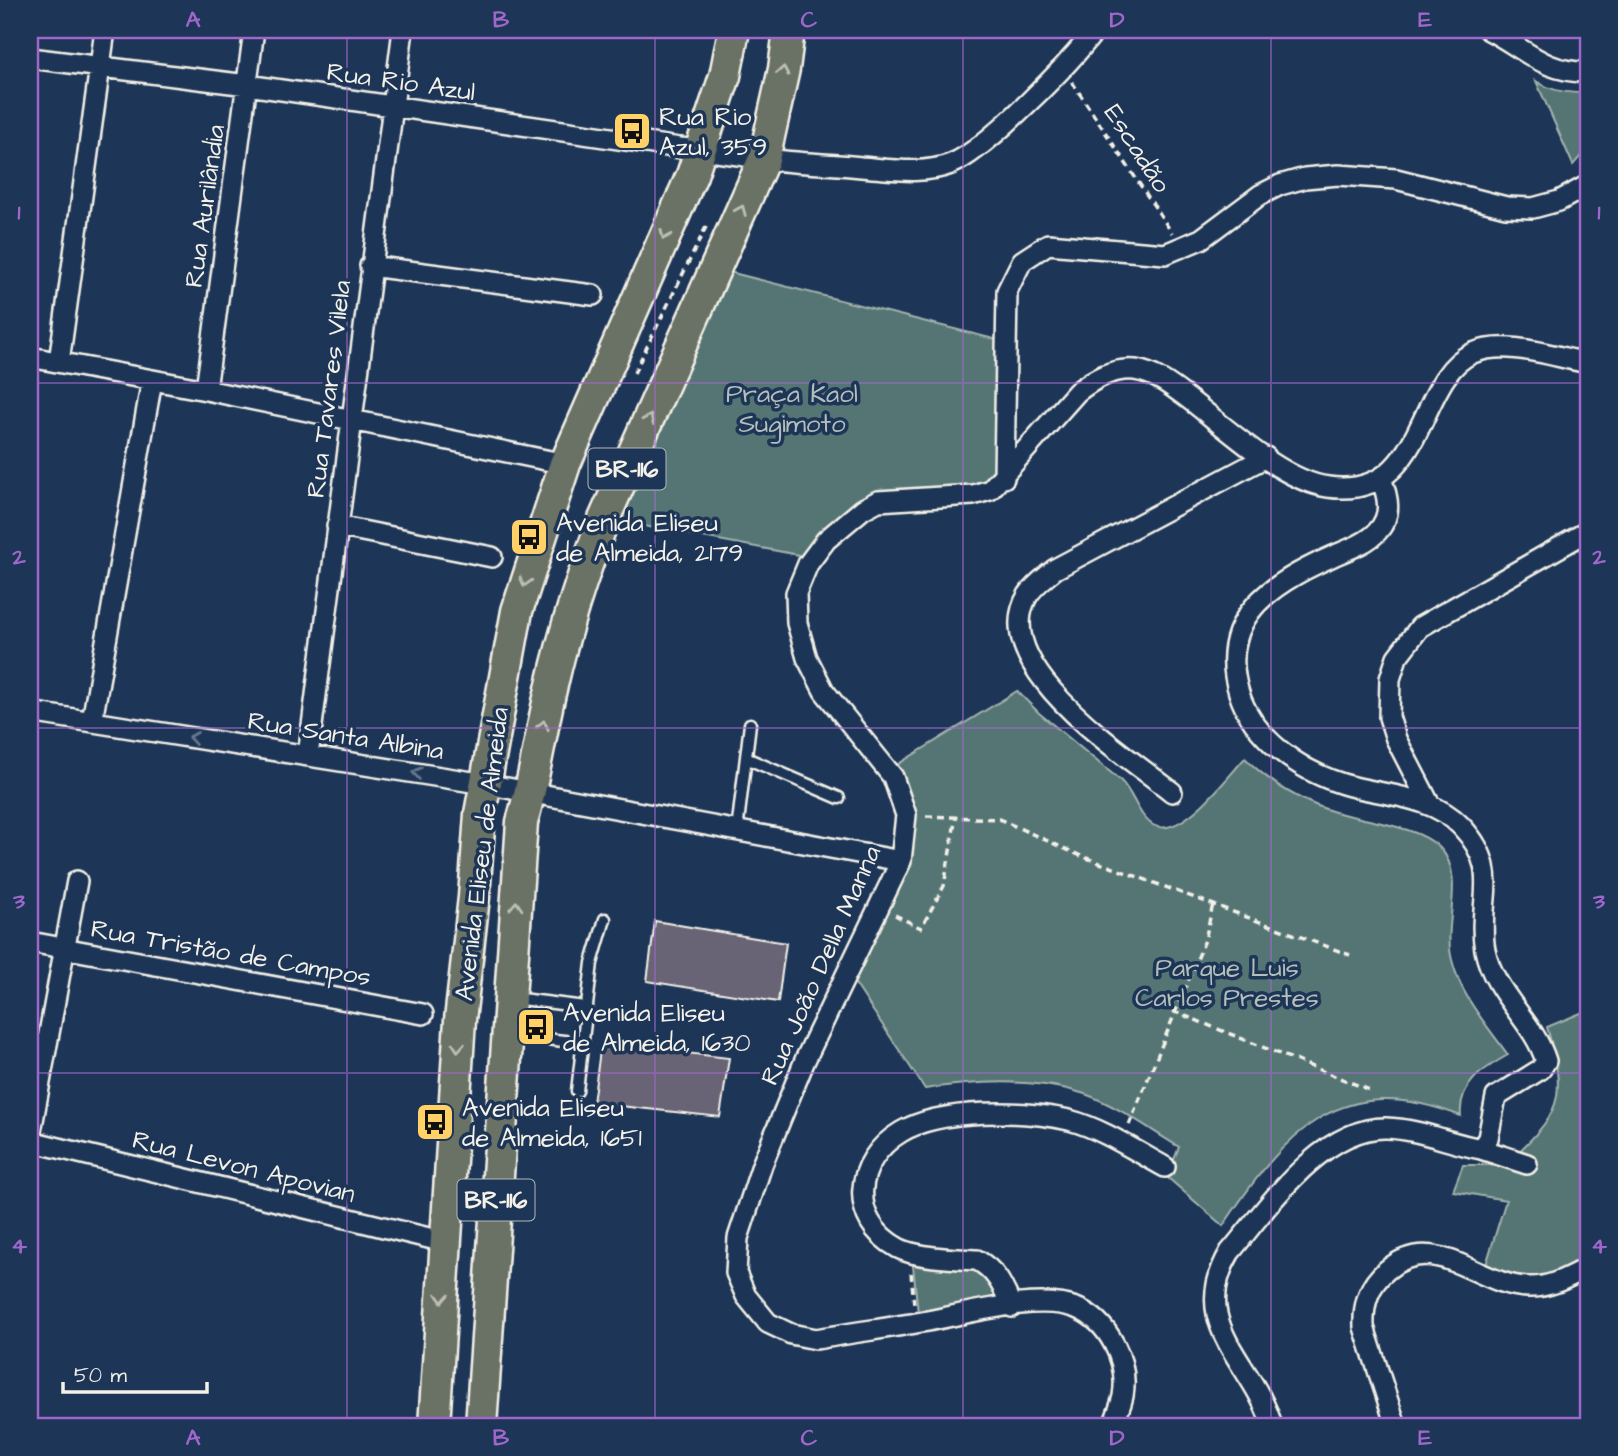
<svg xmlns="http://www.w3.org/2000/svg" width="1618" height="1456" font-family="'Architects Daughter',sans-serif">
	<style>
		.green { fill: #547575; stroke: #a4b3ae; stroke-width: 2 }
		.building { fill: #686375; stroke: #f4f1e8; stroke-width: 2 }
		.lines { fill: none; stroke-linecap: round; stroke-linejoin: round }
		.lane-casing { stroke: #f4f1e8; stroke-width: 15 }
		.street-casing { stroke: #f4f1e8; stroke-width: 24 }
		.primary-casing { stroke: #f4f1e8; stroke-width: 35 }
		.path { stroke: #f4f1e8; stroke-width: 3.5; stroke-dasharray: 7 5; stroke-linecap: butt }
		.lane { stroke: #1d3557; stroke-width: 10 }
		.street { stroke: #1d3557; stroke-width: 19 }
		.primary { stroke: #6b7165; stroke-width: 30 }
		.oneway { stroke: #bdbeb4 }
		.oneway2 { stroke: #68778a }
		.grid { fill: none; stroke: #9f67cb; stroke-width: 2; stroke-opacity: 0.55 }
		.labels { text-anchor: middle; stroke-width: 7; stroke-linejoin: round; paint-order: stroke }
		.shield { fill: #1d3557; stroke: #b4b9bc; stroke-width: 2 }
		.shield-label { font-size: 24px; font-weight: bold; fill: #f4f1e8 }
		.street-label { font-size: 26px; fill: #f4f1e8; stroke: #1d3557 }
		.poi-label { font-size: 26px; fill: #f4f1e8; stroke: #1d3557; text-anchor: start }
		.park-label { font-size: 26px; fill: #b4bfba; stroke: #1d3557 }
		.neatline { fill: none; stroke: #9f67cb; stroke-width: 2.5 }
		.grid-label { font-size: 23px; text-anchor: middle; font-weight: bold; fill: #9f67cb }
	</style>
	<rect width="100%" height="100%" fill="#1d3557"/>
	<filter id="ink" filterUnits="userSpaceOnUse"><feTurbulence type="fractalNoise" baseFrequency=".0143" numOctaves="2"/><feDisplacementMap in="SourceGraphic" scale="14" xChannelSelector="R" yChannelSelector="G"/><feConvolveMatrix kernelMatrix="1 2 1 2 8 2 1 2 1" color-interpolation-filters="sRGB"/></filter>
	<g filter="url(#ink)">
		<path class="green" d="M1536 81C1553 92 1568 93 1588 93V148L1573 165Z
			M725 271 1002 341 1000 474 972 487 867 498 804 556 617 521Z
			M1017 691 1039 713 1121 781C1134 794 1138 816 1153 825 1181 841 1228 776 1245 758 1270 783 1302 802 1335 812 1365 821 1419 826 1440 848 1467 877 1442 923 1452 960 1461 997 1487 1025 1508 1055 1483 1069 1458 1084 1461 1116 1340 1069 1286 1131 1223 1226L1167 1177 1179 1147C1149 1129 1118 1106 1085 1094 1036 1078 975 1081 925 1089L848 973 882 904 906 815 887 771Z
			M1588 1010V1257L1570 1270 1539 1283 1485 1268 1506 1200 1453 1191 1463 1165H1505C1561 1112 1568 1102 1547 1027Z
			M912 1256 976 1262 1006 1307 919 1323Z"/>
		<path class="building" d="M655 921 786 943 778 1002 647 981Z
			M601 1043 729 1058 720 1117 593 1103Z"/>
		<g class="lines">
			<defs>
				<path id="lane" d="M746 758 839 798
					M737 831 750 724
					M513 998 585 1007
					M510 1035 582 1043
					M577 1091 592 963 605 919"/>
				<path id="street" d="M1489 30C1526 49 1544 73 1588 72
					M30 58 247 85 680 148C709 150 736 155 765 159 796 163 829 164 861 167 890 169 923 175 951 164 985 151 1072 61 1095 30
					M370 266 593 295
					M30 357 206 390 565 464
					M59 362 105 30
					M206 390 254 30
					M1004 478 1007 291 1022 261 1048 244 1165 254 1201 239 1260 195 1280 185 1305 178 1338 175 1396 179 1506 207 1533 208 1559 201 1588 185
					M337 526 492 557
					M30 712 485 784 901 861
					M92 721 152 380
					M308 756 403 30
					M1172 792C1126 755 985 666 1028 595 1035 584 1046 577 1055 569L1266 457
					M1430 805 1396 739 1389 717 1390 679 1397 657 1420 627 1588 531
					M30 942 423 1014
					M30 1137 77 881
					M30 1141 445 1242
					M1481 1149 1527 1164
					M1012 1307C1003 1287 997 1271 977 1260 957 1259 916 1258 898 1248 847 1220 854 1160 901 1132 941 1108 1024 1110 1069 1120 1103 1129 1134 1150 1165 1167
					M1113 1426C1116 1416 1121 1406 1123 1396 1129 1362 1109 1321 1076 1308 1037 1293 963 1315 922 1322 887 1328 851 1333 816 1339L791 1334 768 1323 746 1296 736 1273 738 1238 762 1165 805 1060 901 861 906 815 893 777 824 691 807 658 797 623 796 593 808 564 826 540 863 509 878 501 973 495 990 490 1077 392C1094 379 1112 368 1135 370 1156 373 1174 388 1190 400 1227 428 1282 481 1328 487 1428 501 1415 377 1473 353 1507 339 1554 357 1588 363
					M1272 1426C1254 1361 1186 1326 1230 1252 1268 1207 1322 1127 1386 1128 1419 1129 1449 1143 1481 1149L1488 1138 1496 1097 1541 1069 1546 1061C1534 1021 1494 994 1485 950 1476 901 1504 871 1461 826 1430 794 1382 796 1343 784 1300 771 1253 738 1239 693 1216 618 1272 583 1331 557 1346 550 1366 544 1377 532 1393 515 1388 497 1381 478
					M1396 1426 1364 1327C1363 1303 1369 1285 1387 1270 1435 1229 1478 1286 1528 1287 1550 1288 1569 1277 1588 1267"/>
				<path id="primary" d="M434 1426 460 1020 474 897 480 814 517 611 565 464 692 175 725 76 734 30
					M481 1426 522 822C535 777 541 730 552 685 565 628 583 573 604 519L764 159 784 69 789 30"/>
			</defs>
			<use href="#lane" class="lane-casing"/>
			<use href="#street" class="street-casing"/>
			<use href="#primary" class="primary-casing"/>
			<path class="path" d="M1072 82 1172 233
				M634 373 708 223
				M926 816 999 819 1081 856 1350 955
				M895 915 921 928 944 886 956 816
				M1173 1011 1372 1091
				M1129 1125 1205 940 1213 904
				M911 1273 914 1304"/>
			<use href="#lane" class="lane"/>
			<use href="#street" class="street"/>
			<use href="#primary" class="primary"/>
		</g>
		<defs><path id="oneway-chevron" d="M-2-3.5L2.5 0L-2 3.5" fill="none" stroke-width="1.6" stroke-linecap="round" stroke-linejoin="round" transform="scale(1.75)"/></defs>
		<g class="oneway">
			<use href="#oneway-chevron" transform="translate(783 71) rotate(-80)"/>
			<use href="#oneway-chevron" transform="translate(741 210) rotate(-67)"/>
			<use href="#oneway-chevron" transform="translate(665 235) rotate(114)"/>
			<use href="#oneway-chevron" transform="translate(649 419) rotate(-66)"/>
			<use href="#oneway-chevron" transform="translate(525 582) rotate(106)"/>
			<use href="#oneway-chevron" transform="translate(543 725) rotate(-78)"/>
			<use href="#oneway-chevron" transform="translate(516 906) rotate(-87)"/>
			<use href="#oneway-chevron" transform="translate(458 1047) rotate(94)"/>
			<use href="#oneway-chevron" transform="translate(442 1298) rotate(93)"/>
		</g>
		<g class="oneway2">
			<use href="#oneway-chevron" transform="translate(193 738) rotate(-171)"/>
			<use href="#oneway-chevron" transform="translate(417 773) rotate(-171)"/>
		</g>
	</g>
	<path class="grid" d="M347 30V1426M655 30V1426M963 30V1426M1271 30V1426M30 383H1588M30 728H1588M30 1073H1588"/>
	<defs>
		<symbol id="bus-square" viewBox="-11 -11 22 22"><rect x="-9" y="-9" width="18" height="18" rx="4" fill="#ffd166" stroke="#1d3557"/><path d="M-5-6H5V4H4V6H2V4H-2V6H-4V4H-5ZM-3.5-4V0h7V-4ZM-3.5 1.2v1.5H-2V1.2ZM2 1.2v1.5H3.5V1.2Z" fill="#111"/></symbol>
	</defs>
	<g fill-rule="evenodd">
		<use href="#bus-square" x="610" y="109" width="44" height="44"/>
		<use href="#bus-square" x="507" y="515" width="44" height="44"/>
		<use href="#bus-square" x="514" y="1005" width="44" height="44"/>
		<use href="#bus-square" x="413" y="1100" width="44" height="44"/>
	</g>
	<g class="labels">
		<g class="shield">
			<rect x="588.5" y="448.5" width="77" height="41" rx="5"/>
			<rect x="457.5" y="1179.5" width="77" height="41" rx="5"/>
		</g>
		<g class="shield-label">
			<text x="627" y="477">BR-116</text>
			<text x="496" y="1208">BR-116</text>
		</g>
		<g class="street-label">
			<text transform="translate(401 81) rotate(8)" y="9">Rua Rio Azul</text>
			<text transform="translate(1138 148) rotate(57)" y="9">Escadão</text>
			<text transform="translate(204 206) rotate(-82)" y="9">Rua Aurilândia</text>
			<text transform="translate(328 389) rotate(-83)" y="9">Rua Tavares Vilela</text>
			<text transform="translate(346 735) rotate(9)" y="9">Rua Santa Albina</text>
			<text transform="translate(481 854) rotate(-83)" y="9">Avenida Eliseu de Almeida</text>
			<text transform="translate(231 952) rotate(10)" y="9">Rua Tristão de Campos</text>
			<text transform="translate(820 965) rotate(-66)" y="9">Rua João Della Manna</text>
			<text transform="translate(244 1166) rotate(14)" y="9">Rua Levon Apovian</text>
		</g>
		<g class="poi-label">
			<text x="659" y="125">Rua Rio<tspan x="659" dy="30">Azul, 359</tspan></text>
			<text x="556" y="531">Avenida Eliseu<tspan x="556" dy="30">de Almeida, 2179</tspan></text>
			<text x="563" y="1021">Avenida Eliseu<tspan x="563" dy="30">de Almeida, 1630</tspan></text>
			<text x="462" y="1116">Avenida Eliseu<tspan x="462" dy="30">de Almeida, 1651</tspan></text>
		</g>
		<g class="park-label">
			<text x="792" y="402">Praça Kaol<tspan x="792" dy="30">Sugimoto</tspan></text>
			<text x="1227" y="976">Parque Luis<tspan x="1227" dy="30">Carlos Prestes</tspan></text>
		</g>
	</g>
	<rect width="1618" height="1456" fill="none" stroke="#1d3557" stroke-width="77"/>
	<path d="M63 1382v10h144v-10" fill="none" stroke="#f4f1e8" stroke-width="3.5"/>
	<text x="74" y="1382" font-size="21" fill="#f4f1e8" stroke="#1d3557" stroke-width="5" paint-order="stroke">50 m</text>
	<rect x="38" y="38" width="1542" height="1380" class="neatline"/>
	<g class="grid-label">
		<text x="193" y="27">A</text>
		<text x="501" y="27">B</text>
		<text x="809" y="27">C</text>
		<text x="1117" y="27">D</text>
		<text x="1425" y="27">E</text>
		<text x="19" y="219">1</text>
		<text x="1599" y="219">1</text>
		<text x="19" y="564">2</text>
		<text x="1599" y="564">2</text>
		<text x="19" y="908">3</text>
		<text x="1599" y="908">3</text>
		<text x="19" y="1253">4</text>
		<text x="1599" y="1253">4</text>
		<text x="193" y="1445">A</text>
		<text x="501" y="1445">B</text>
		<text x="809" y="1445">C</text>
		<text x="1117" y="1445">D</text>
		<text x="1425" y="1445">E</text>
	</g>
</svg>
